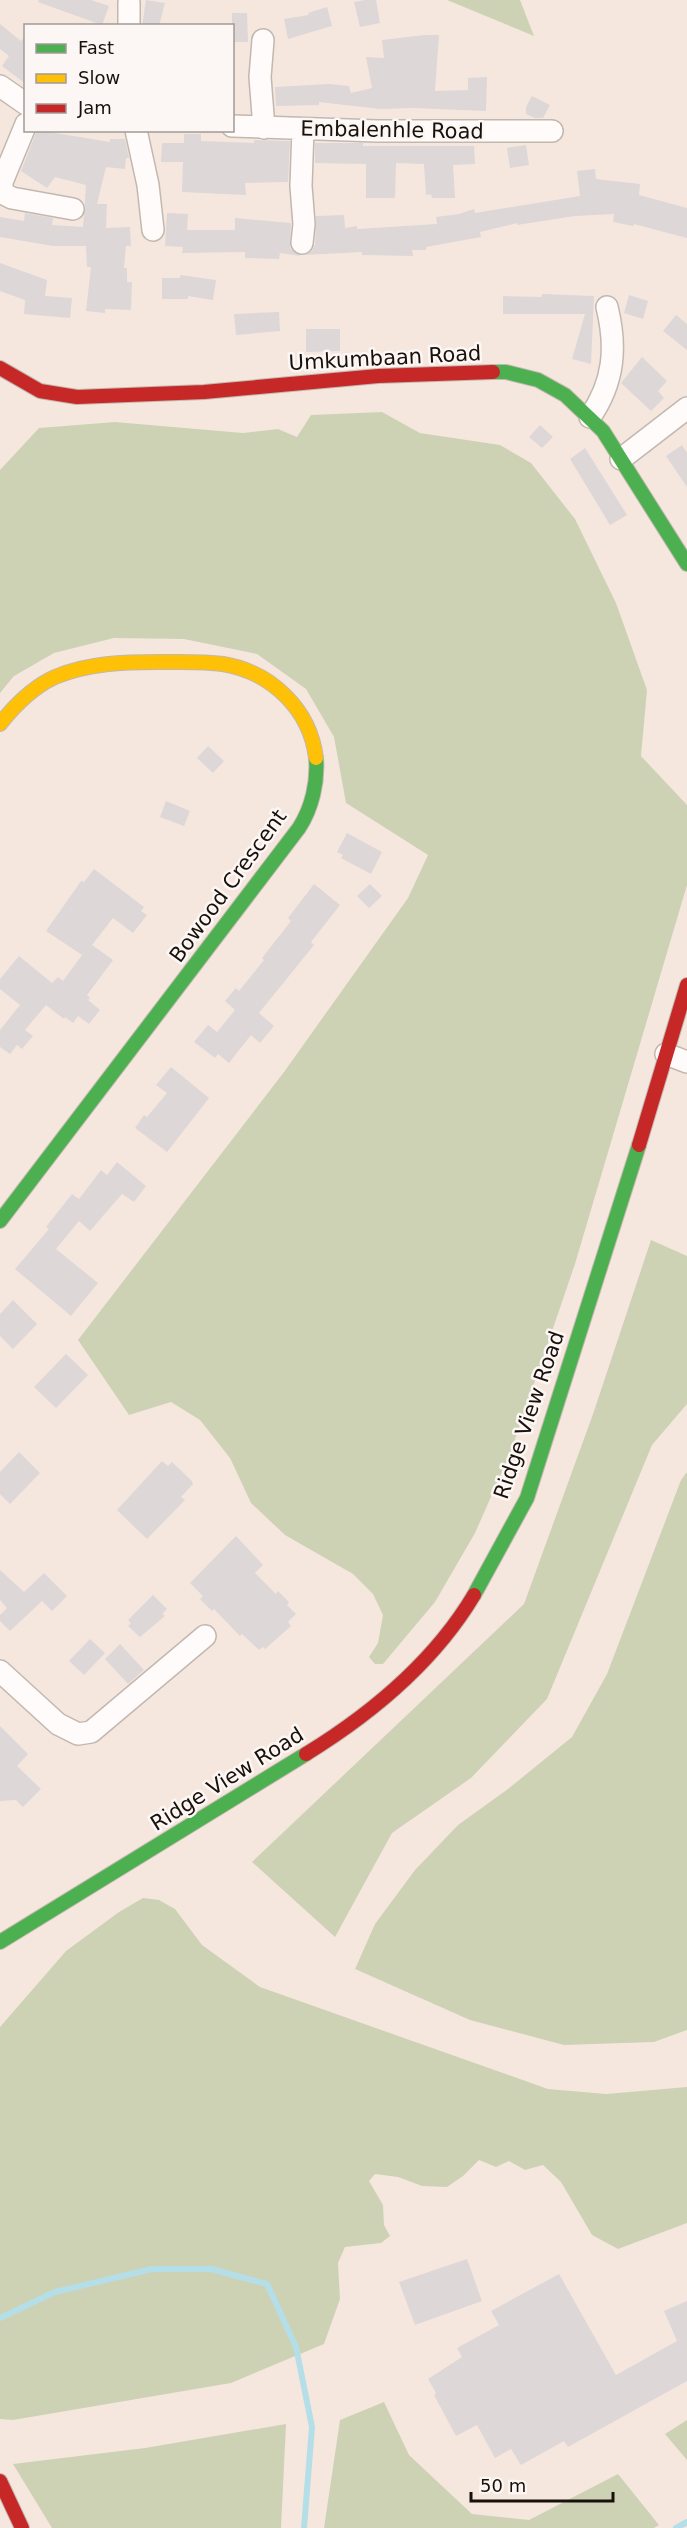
<svg xmlns="http://www.w3.org/2000/svg" width="687" height="2528" font-family="'DejaVu Sans',sans-serif">
	<style>
		.green { fill: #ced2b5 }
		.lines { fill: none; stroke-linecap: round; stroke-linejoin: round }
		.stream { stroke: #b4dee8; stroke-width: 6 }
		.building { fill: #ddd7d8 }
		.street-casing { stroke: #c2b8b0; stroke-width: 24 }
		.fast-casing { stroke: #c2b8b0; stroke-width: 16 }
		.slow-casing { stroke: #c2b8b0; stroke-width: 16 }
		.jam-casing { stroke: #c2b8b0; stroke-width: 16 }
		.street { stroke: #fefbfa; stroke-width: 21 }
		.fast { stroke: #4caf50; stroke-width: 14 }
		.slow { stroke: #ffc107; stroke-width: 14 }
		.jam { stroke: #c62828; stroke-width: 14 }
		.labels { text-anchor: middle; stroke-width: 5; stroke-linejoin: round; paint-order: stroke }
		.street-label { font-size: 21px; fill: #18100a; stroke: #fcf7f4 }
	</style>
	<rect width="100%" height="100%" fill="#f5e7de"/>
	<path class="green" d="M447 0H520L534 36Z
		M382 412 420 433 500 445 531 463 575 519 616 603 647 690 641 756 687 805V885L575 1264 510 1454 475 1533 435 1602 383 1664H375L369 1657 378 1643 383 1615 373 1594 353 1574 285 1535 251 1503 230 1458 200 1420 171 1402 129 1415 78 1340 284 1072 408 898 428 855 346 803 334 737 306 689 257 654 184 639 114 638 54 653 14 676 0 693V470L39 428 115 422 243 433 278 429 297 437 311 415Z
		M651 1240 687 1256V1404L652 1445 547 1699 471 1778 392 1833 335 1937 252 1862 524 1604 593 1414Z
		M687 1472V2030L654 2042 564 2045 470 2020 355 1969 375 1924 415 1870 458 1825 508 1789 572 1737 607 1674 681 1480Z
		M143 1898 159 1900 175 1909 202 1945 260 1987 548 2089 606 2094 687 2087V2223L618 2249 592 2235 561 2182 543 2165 525 2170 509 2161 496 2167 479 2160 463 2176 447 2187 422 2186 398 2177 375 2174 369 2181 383 2205 384 2225 390 2236 381 2243 345 2247 338 2263 340 2299 324 2344 231 2383 13 2420 0 2419V2027L66 1951 119 1912Z
		M384 2402 409 2455 472 2514 529 2520 618 2474 659 2525 654 2528H324L340 2420Z
		M687 2420V2460L665 2434Z
		M286 2424 281 2528H52L13 2464 145 2448Z"/>
	<g class="lines">
		<path class="stream" d="M0 2318 55 2292 152 2269H211L267 2284 296 2347 312 2427 304 2528
			M676 2528 687 2522"/>
	</g>
	<path class="building" d="M39 0H91L109 6 102 25 38 2Z
		M146 0 165 3 159 26H142Z
		M365 0H376L380 23 360 27 354 2Z
		M327 7 332 26 288 39 284 19 309 15 308 13Z
		M232 13H247L248 42H232Z
		M0 24 21 41 26 35V84L2 66 9 56 0 49Z
		M425 35H439L435 91 468 90V78L487 77 486 111 414 108 380 109 319 102V105L276 106 275 87 329 84 349 86 351 93 372 88 366 57 384 58 382 40Z
		M532 96 550 105 543 118H535L526 114V107Z
		M37 130 110 142V139H125L129 158H126L125 169 106 167 97 204H107L106 228 130 227 131 246H126L124 268H127V282H132L131 310 105 309V313L86 311 91 267H87L86 246H53L0 237V217L24 221 25 213 53 218 52 225 83 227 86 185 55 177 47 188 21 171Z
		M184 134H201V141L254 143V140L290 141 288 182 245 183 246 195 182 192 183 162H161L162 143H184Z
		M315 143H363V146H474L475 164 453 165 455 198H432L431 194 426 195 424 164 396 163 395 198H366V164L315 163Z
		M526 145 529 165 510 168 507 148Z
		M595 169 596 179 640 184 639 195 687 208V238L634 224 633 226 613 222 614 214 575 216 517 225V223L480 232 481 237 426 247V250H412L413 256 362 255V252L303 255 312 251 315 245 316 216 344 215 345 228 357 226V229L437 224 436 217 459 214 474 209 475 213 580 196 577 171Z
		M167 213 188 214 187 230H235V218L291 223 290 248 300 256 280 253 279 259 245 258V252L182 253 183 247 165 246Z
		M0 263 47 280 45 296 72 298 70 318 24 314 25 300 0 291Z
		M180 275 216 280 213 300 188 296V299H162V278H180Z
		M542 294 594 296 591 364 572 359 585 314H503V296L542 297Z
		M629 295 648 301 643 319 624 313Z
		M279 312 280 331 236 335 234 314Z
		M676 315 687 324V350L663 331Z
		M306 329H340V351L306 352Z
		M642 357 667 381 658 391 664 398 651 411 621 383Z
		M540 425 553 437 542 448 529 437Z
		M682 445 687 453V487L666 456Z
		M585 448 627 515 610 525 570 459Z
		M208 746 224 761 213 773 197 758Z
		M166 801 190 811 184 826 160 817Z
		M347 833 382 852 371 874 341 858 343 855 337 852Z
		M94 869 144 907 141 911 147 915 133 933 113 918 92 945 113 960 87 995 90 998 88 1000 100 1010 89 1024 78 1016 73 1023 65 1017 64 1019 46 1005 25 1030 33 1036 22 1049 17 1045 10 1054 0 1047V1030L20 1005 0 989V979L19 956 52 983 58 977 63 981 82 955 46 931 81 881 84 882Z
		M314 884 340 905 311 942 314 945 259 1013 274 1026 260 1043 251 1035 229 1063 218 1054 215 1058 194 1042 208 1025 217 1032 235 1010 225 1001 236 988 239 991 264 960 262 958 291 921 288 918Z
		M370 884 382 896 369 908 357 896Z
		M171 1067 209 1098 167 1152 135 1128 144 1115 147 1117 167 1093 156 1085Z
		M117 1162 146 1186 134 1202 122 1194 90 1231 79 1221 56 1249 98 1283 71 1316 15 1269 49 1229 46 1227 72 1194 79 1199 101 1170 107 1175Z
		M13 1300 37 1324 13 1349 0 1336V1314Z
		M66 1354 88 1375 56 1408 34 1387Z
		M19 1452 40 1473 10 1504 0 1494V1472Z
		M162 1461 168 1466 172 1462 192 1481 193 1484 181 1497 185 1500 147 1539 117 1510Z
		M236 1536 263 1565 255 1573 276 1594 278 1591 289 1602 287 1605 296 1614 288 1622 291 1626 265 1649 263 1647 259 1650 242 1634 240 1636 214 1609 212 1611 200 1599 203 1596 190 1583Z
		M0 1570 24 1592 44 1573 67 1596 52 1611 42 1601 10 1631 0 1621V1615L7 1608 0 1600Z
		M153 1595 167 1609 162 1614 165 1616 140 1637 128 1626 131 1623 128 1620Z
		M90 1639 105 1653 84 1675 69 1661Z
		M120 1644 144 1670 128 1684 105 1659Z
		M0 1726 28 1754 17 1766 41 1789 23 1807 16 1800 0 1801Z
		M467 2259 482 2301 415 2325 399 2282Z
		M559 2274 616 2375 677 2341 664 2311 687 2301V2381L568 2447 564 2441 521 2465 511 2449 495 2458 477 2425 456 2436 434 2395 436 2393 428 2379 462 2357 457 2348 499 2325 491 2311Z"/>
	<g class="lines">
		<defs>
			<path id="street" d="M129 3V26
				M263 40 260 77 264 128
				M0 86 26 104
				M26 124 2 182V193L12 198 73 209
				M232 126 377 131H552
				M136 130 148 185 153 230
				M302 243 304 224 301 186 303 129
				M590 417C614 382 617 348 607 307
				M621 459 687 408
				M666 1054 687 1062
				M0 1671 58 1724 78 1734 91 1732 205 1636"/>
			<path id="fast" d="M493 372H506L538 380 565 395 603 431 687 564
				M0 1221 299 828C312 808 318 782 316 758
				M474 1595 527 1498 639 1145
				M0 1942 306 1754"/>
			<path id="slow" d="M0 724C15 705 33 687 55 677 88 663 124 662 159 662 180 662 202 661 223 664 271 672 310 709 316 758"/>
			<path id="jam" d="M0 368 40 391 77 397 204 392 378 376 493 372
				M639 1145 687 985
				M306 1754C371 1714 434 1662 474 1595
				M0 2481 22 2528"/>
		</defs>
		<use href="#street" class="street-casing"/>
		<use href="#fast" class="fast-casing"/>
		<use href="#slow" class="slow-casing"/>
		<use href="#jam" class="jam-casing"/>
		<use href="#street" class="street"/>
		<use href="#fast" class="fast"/>
		<use href="#slow" class="slow"/>
		<use href="#jam" class="jam"/>
	</g>
	<g class="labels">
		<g class="street-label">
			<text transform="translate(392 130) rotate(1)" y="7">Embalenhle Road</text>
			<text transform="translate(385 358) rotate(-3)" y="7">Umkumbaan Road</text>
			<text transform="translate(228 886) rotate(-54)" y="7">Bowood Crescent</text>
			<text transform="translate(529 1415) rotate(-71)" y="7">Ridge View Road</text>
			<text transform="translate(227 1779) rotate(-32)" y="7">Ridge View Road</text>
		</g>
	</g>
	<rect x="24" y="24" width="210" height="108" fill="#fcf7f4" stroke="#a19b96" stroke-width="1.5"/>
	<rect x="36" y="44" width="30" height="9" fill="#4caf50" stroke="#a19b96" stroke-width="1.5"/>
	<text x="78" y="54" font-size="18" fill="#18100a">Fast</text>
	<rect x="36" y="74" width="30" height="9" fill="#ffc107" stroke="#a19b96" stroke-width="1.5"/>
	<text x="78" y="84" font-size="18" fill="#18100a">Slow</text>
	<rect x="36" y="104" width="30" height="9" fill="#c62828" stroke="#a19b96" stroke-width="1.5"/>
	<text x="78" y="114" font-size="18" fill="#18100a">Jam</text>
	<path d="M471 2492v9h142v-9" fill="none" stroke="#18100a" stroke-width="3"/>
	<text x="480" y="2492" font-size="18" fill="#18100a" stroke="#fcf7f4" stroke-width="4.5" paint-order="stroke">50 m</text>
</svg>
